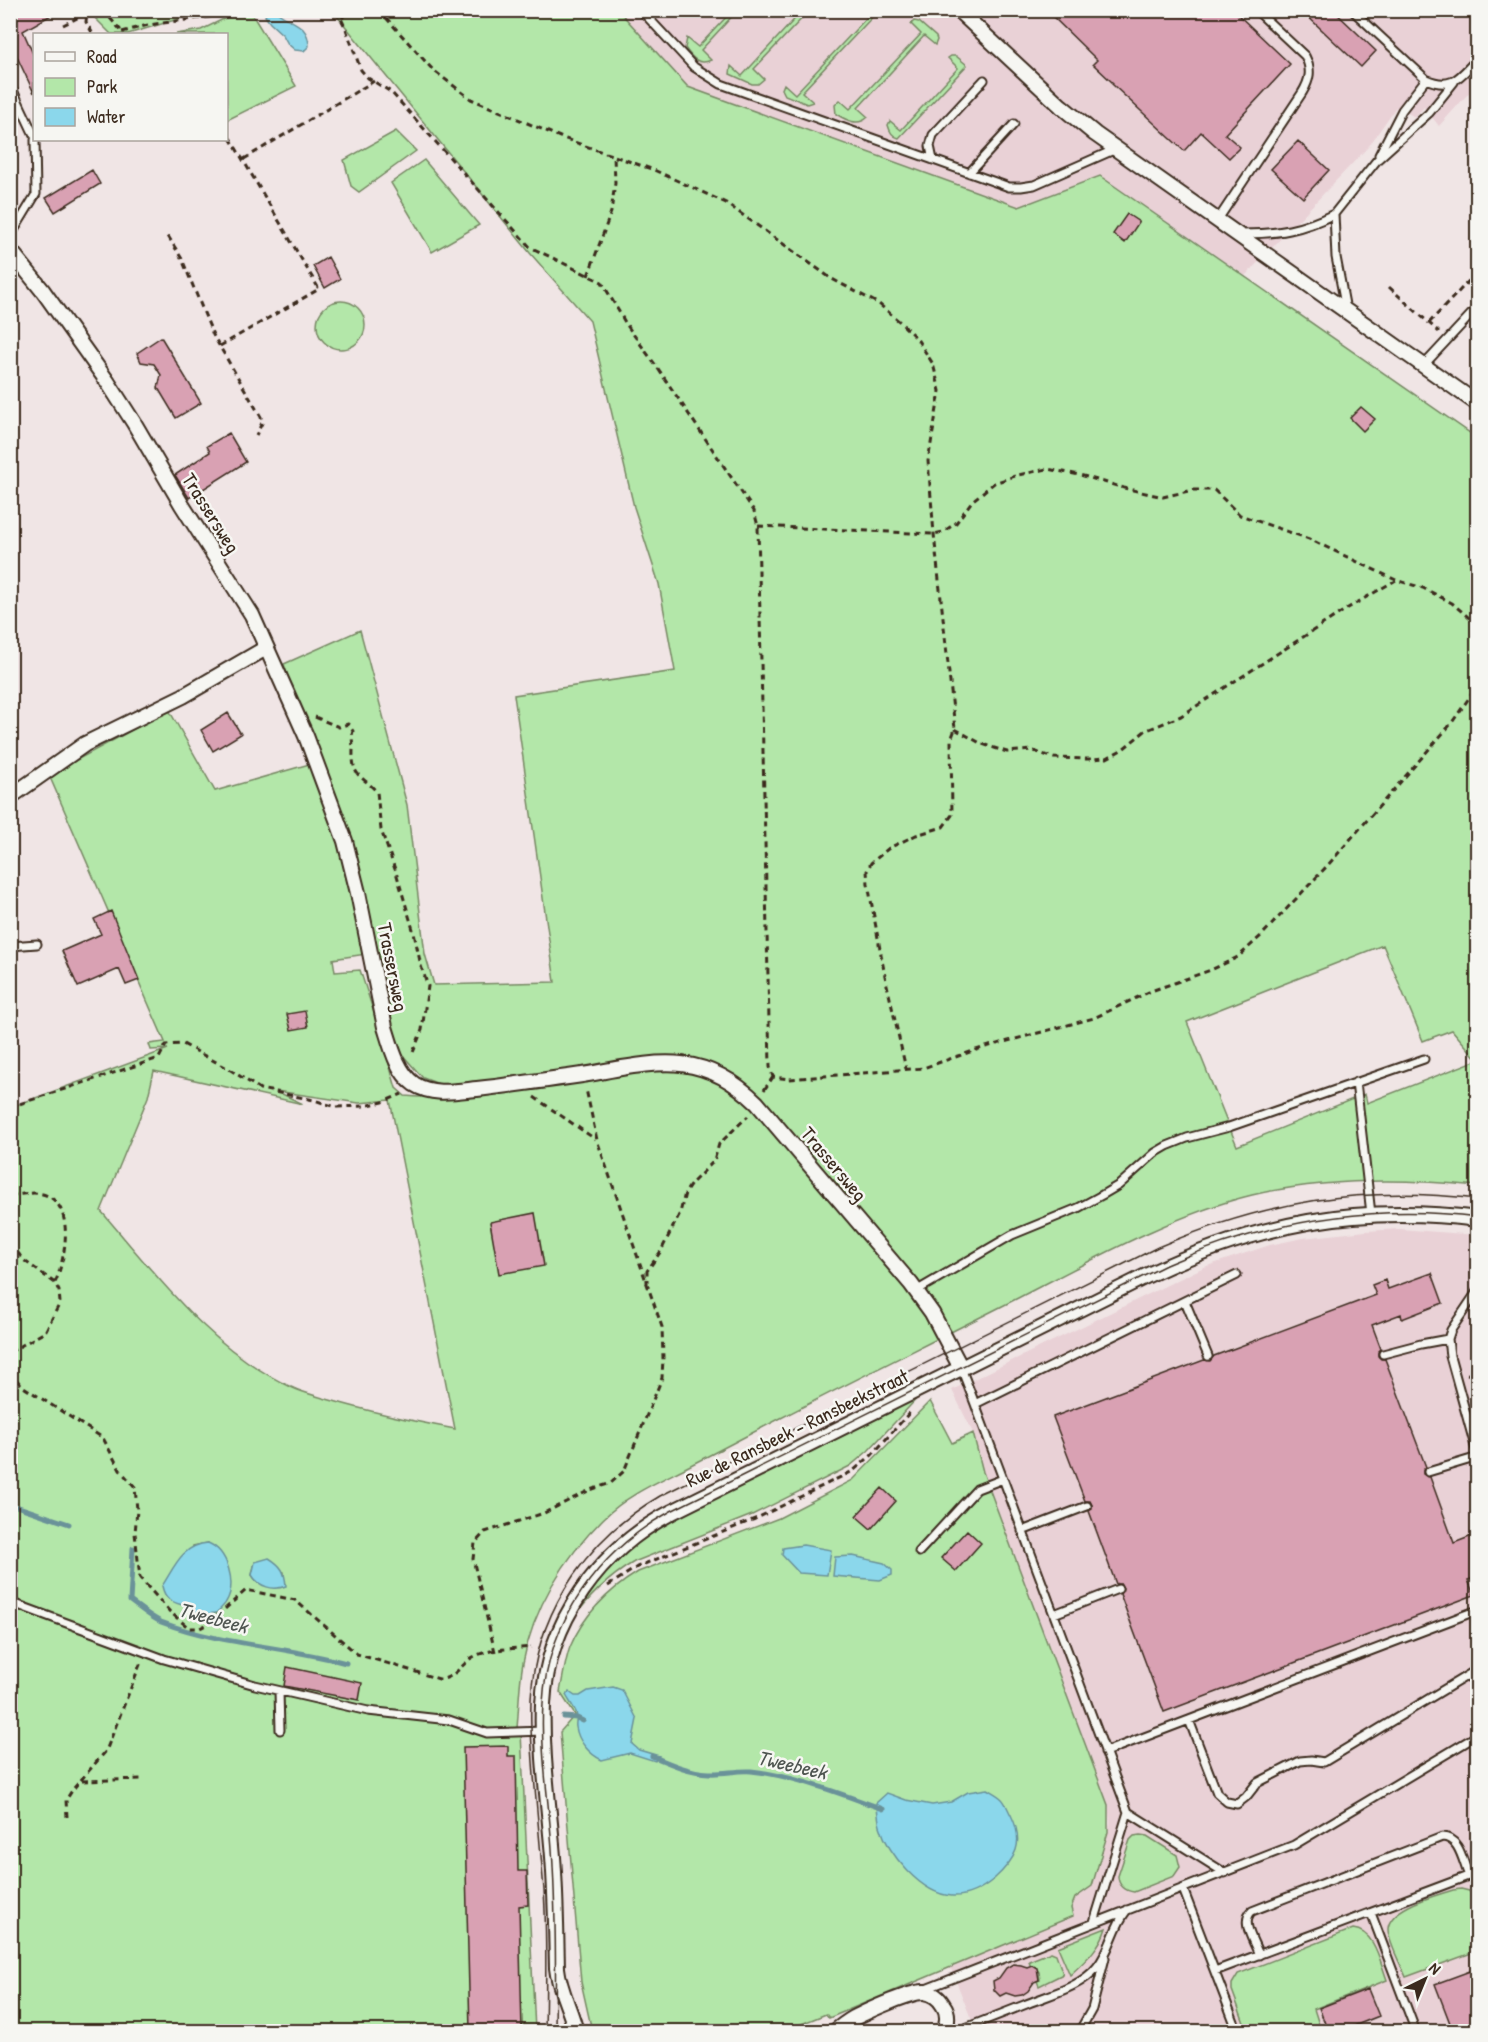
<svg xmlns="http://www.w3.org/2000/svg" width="1488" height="2042" font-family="'Patrick Hand',sans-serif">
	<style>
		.built { fill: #e9d1d6 }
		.green { fill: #b3e7a9; stroke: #778864; stroke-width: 1.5; fill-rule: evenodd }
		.water { fill: #8bd7eb; stroke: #6b9299; stroke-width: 1.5 }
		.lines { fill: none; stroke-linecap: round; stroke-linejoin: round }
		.stream { stroke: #6b9299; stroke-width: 5 }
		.building { fill: #d9a1b3; stroke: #3b2a1e; stroke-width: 1.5 }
		.service-casing { stroke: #3b2a1e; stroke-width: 11 }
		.minor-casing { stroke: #3b2a1e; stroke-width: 18 }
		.path { stroke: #3b2a1e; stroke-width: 3; stroke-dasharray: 6 4.5; stroke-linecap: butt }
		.service { stroke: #f6f6f2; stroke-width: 7 }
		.minor { stroke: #f6f6f2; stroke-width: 14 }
		.tram { stroke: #3b2a1e; stroke-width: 1.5 }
		.labels { text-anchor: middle; stroke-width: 5; stroke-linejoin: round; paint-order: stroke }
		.street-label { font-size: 20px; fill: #3b2a1e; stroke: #f6f6f2 }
		.water-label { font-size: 21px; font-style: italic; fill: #4f5551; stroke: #f6f6f2 }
	</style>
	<rect width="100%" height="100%" fill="#f0e5e5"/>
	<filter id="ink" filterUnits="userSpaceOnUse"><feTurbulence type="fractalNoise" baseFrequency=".0167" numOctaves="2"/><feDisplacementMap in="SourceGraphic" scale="12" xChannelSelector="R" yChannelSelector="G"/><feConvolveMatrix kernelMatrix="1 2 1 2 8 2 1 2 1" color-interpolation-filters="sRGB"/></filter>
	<g filter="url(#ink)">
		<path class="built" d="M619 11H1477V84L1439 126 1424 107 1415 117 1396 107 1369 146 1245 276 1100 176 1019 207 688 87Z
			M1400 1229 1477 1235V2031H976L950 1966 1073 1916 1071 1908 1075 1898 1092 1885 1108 1832 1110 1822 1108 1805 983 1472 973 1433 952 1390 1204 1267 1270 1245 1303 1238 1366 1231Z"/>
		<path class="green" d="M803 10 809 11 754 69 764 79 758 84H752L730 74 731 66 742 76Z
			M88 11H205L128 34H111Z
			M240 11H250L296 86 227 120 226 34H176L201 30Z
			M333 11H619L688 87 983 194 1019 207 1100 176 1477 438V1059L1452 1030 1423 1041 1383 945 1187 1022 1237 1146 1365 1094 1367 1103 1477 1060V1186C1402 1178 1326 1178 1252 1195 1174 1214 1090 1261 1018 1298 938 1339 858 1378 779 1419 747 1436 715 1452 683 1469 655 1483 626 1496 603 1519 564 1558 533 1608 523 1663 519 1684 519 1707 517 1728L521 1732 535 2031 11 2032V1107L168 1049 151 1050 149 1044 165 1042 49 775 169 710 215 791 313 763 284 664 360 630 407 805 425 954 434 985 555 982 514 695 675 671 659 584 634 507 590 321 530 253ZM366 954 400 1052 423 1078 439 1084 459 1087 431 1096 418 1097 405 1096 396 1088 377 1022 360 970 335 972 333 959ZM154 1071 303 1104 276 1091 359 1103 390 1100 455 1429C412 1421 371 1412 330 1400 317 1396 303 1393 291 1387 211 1350 157 1276 101 1211L148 1097ZM208 1543 216 1613 199 1615 187 1606 193 1546ZM255 1562 284 1572V1578L258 1583 252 1575Z
			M732 11H737L701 50 711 60C699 66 692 58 685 48L687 38 698 47Z
			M873 11H878L802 92 813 102 807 104 785 95 782 89 784 84 795 94Z
			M914 21 919 22 936 37 937 40 935 45 924 36 858 108 868 117C858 127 846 120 836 114L835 105 840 100 850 109 921 34 911 24Z
			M951 56H956L967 65 899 138C892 136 890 132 888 125L890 121 901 130 958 68 948 58Z
			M396 131 416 151 359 192 351 186 344 160Z
			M424 160 479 225 432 252 391 183Z
			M317 325a24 24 0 1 1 48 0a24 24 0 1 1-48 0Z
			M922 1393 868 1451 850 1466 752 1515 634 1562C607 1578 588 1597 570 1623L587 1592 623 1551 664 1522Z
			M930 1401 952 1443 973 1433 983 1472 1108 1805V1832L1092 1886 1075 1898 1071 1908 1073 1916 829 2018 826 2014 784 2031H592L581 1982 560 1732 575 1715 560 1692C563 1677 565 1661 570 1647 584 1614 609 1590 638 1572L779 1518 853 1480Z
			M1140 1835 1147 1836 1177 1855 1180 1867 1174 1876 1134 1892C1125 1891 1118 1885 1118 1876L1130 1840 1134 1836Z
			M1461 1889 1469 1891 1477 1900V1951L1406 1977C1401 1965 1388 1942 1388 1929 1389 1907 1435 1896 1453 1890Z
			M1106 1928C1100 1948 1085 1961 1070 1975L1058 1947Z
			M1353 1929C1375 1931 1380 1962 1387 1980L1314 2009 1321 2031H1247L1232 1990V1984L1238 1974Z
			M1051 1952 1056 1954 1063 1974 1039 1986 1037 1981 1040 1980 1039 1972 1034 1965 1031 1966 1029 1961Z"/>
		<path class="water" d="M268 11H276C290 24 308 22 309 46L304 51 295 50 288 44 283 35 270 23 265 16Z
			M208 1543C228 1551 237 1584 226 1602 224 1606 219 1610 216 1613L199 1615C186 1599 167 1610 162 1586 175 1566 182 1545 208 1543Z
			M803 1545 831 1550 827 1575 799 1573 782 1555 783 1548Z
			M853 1556 884 1563 892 1570V1575L880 1580 833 1576 835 1557Z
			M269 1558C282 1566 285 1572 286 1586 273 1591 259 1587 252 1575L255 1562Z
			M613 1687 622 1690 637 1719 632 1744 639 1750 659 1756 655 1761 630 1753 602 1760C589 1754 578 1741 576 1727 575 1721 578 1718 576 1712 573 1706 569 1701 566 1695L569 1692 575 1696H580L588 1691Z
			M987 1789C992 1792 998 1795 1002 1799 1006 1803 1008 1810 1011 1815 1025 1843 1016 1859 994 1879 983 1888 967 1897 952 1896 921 1894 888 1854 880 1826 878 1819 878 1811 876 1803L887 1793 906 1800 932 1805 951 1802 968 1792Z"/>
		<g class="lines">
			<path class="stream" d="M10 1504 69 1524
				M133 1548 130 1601C140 1608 150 1617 161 1622 221 1645 285 1646 346 1663
				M564 1717 577 1718 583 1721
				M652 1756C671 1764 689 1772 709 1773 723 1774 737 1770 751 1771 797 1776 840 1794 883 1809"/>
		</g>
		<path class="building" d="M10 10H60L23 31 34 56V93L10 42Z
			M1046 10H1233L1290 64 1225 134 1240 147 1229 158 1201 132 1184 151 1112 84 1113 83 1093 64 1097 60Z
			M1301 10H1333L1376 51 1361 67Z
			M1298 141 1329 170 1303 198 1271 169Z
			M92 170 100 184 55 212 46 198Z
			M1127 214 1139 222 1125 243 1113 234Z
			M328 257 340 279 325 288 313 266Z
			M161 337 201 403 176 418 158 388 161 375 154 364 141 362 137 353Z
			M1361 407 1375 419 1363 431 1350 418Z
			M229 433 246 462 189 498 175 475 210 452 207 446Z
			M228 713 241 734 213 751 201 730Z
			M111 911 139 980 126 985 119 969 78 987 62 951 101 934 94 919Z
			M305 1011 308 1027 291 1030 287 1014Z
			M535 1213 544 1266 499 1274 490 1222Z
			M1432 1273 1443 1303 1402 1319 1401 1314 1372 1325 1381 1349 1378 1352V1356L1381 1359H1385L1426 1467 1423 1470V1474L1430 1477 1454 1543 1472 1536 1478 1549V1577L1468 1580 1474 1595 1164 1712 1120 1594 1123 1588 1121 1584H1116L1089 1511 1092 1509V1505L1090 1501H1085L1053 1417 1204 1360 1210 1361 1214 1356 1376 1295 1372 1285 1385 1280 1388 1289Z
			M882 1488 896 1501 871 1529 856 1516Z
			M967 1530 981 1543 956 1571 941 1558Z
			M287 1667 362 1683 359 1700 284 1686Z
			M508 1746V1756H516L518 1871H527L528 1905 519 1906 522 2031H470L463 1747Z
			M1013 1964 1021 1965 1027 1967 1032 1965 1037 1968 1039 1980 1034 1982 1028 1991 1022 1995 1015 1996 1006 1993 1000 1996 994 1990 993 1981 999 1978 1006 1968Z
			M1478 1968V2031H1453L1435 1984Z
			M1368 1989 1379 2016 1354 2026 1356 2031H1328L1319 2008Z"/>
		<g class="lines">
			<defs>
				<path id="service" d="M641 10 694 67 721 84 1009 187H1021L1034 185 1116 149
					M1352 10 1426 79C1453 91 1460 76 1478 58
					M10 84 34 135
					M1379 155 1402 110 1426 79
					M933 160 930 146 933 135 984 80
					M969 173 1014 124
					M1334 214 1377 160 1429 113 1454 82
					M1217 221 1302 93C1310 80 1312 70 1305 56L1256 10
					M1242 234C1278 234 1302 230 1334 214L1336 257 1346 310
					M10 237 36 194 35 140
					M1423 366 1478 307
					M10 946 37 944
					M1356 1082 1371 1214
					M1478 1290 1451 1330 1448 1339 1450 1356 1478 1457
					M916 1291 1012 1235 1078 1208 1102 1195 1119 1185 1155 1153 1167 1146 1187 1138 1229 1127 1424 1059
					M1185 1301 1208 1356
					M1383 1354 1421 1344 1448 1339
					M961 1368 975 1404
					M1428 1472 1478 1457
					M1022 1531 1087 1506
					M919 1552 977 1489 1003 1479
					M10 1602 164 1659 255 1685 368 1711 449 1720 487 1733 543 1731
					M1054 1614 1118 1589
					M279 1691 280 1730
					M1189 1720 1217 1793 1227 1802 1237 1804 1246 1797 1257 1783 1300 1761 1311 1760 1324 1762 1478 1669
					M1105 1752 1478 1610
					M1225 1873 1128 1812 975 1404 1237 1275
					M1183 1889 1238 2032
					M1371 1913 1416 2032
					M1094 1922 1128 1812
					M1259 1955C1254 1941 1240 1922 1252 1911L1442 1837C1460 1837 1463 1863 1469 1876
					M1215 1971 1476 1873 1478 1877
					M923 1990 1294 1845 1478 1735
					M955 2032C978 2023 1001 2014 1024 2005 1048 1995 1080 1988 1097 1967 1111 1950 1113 1927 1127 1910
					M1079 2032 1092 2009 1105 1958"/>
				<path id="minor" d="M958 10 1061 106 1095 134 1478 404
					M10 250 43 291 107 381 134 423 182 505 252 615 306 736 345 841 358 893 385 1027C391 1046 397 1072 414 1084 432 1096 457 1091 477 1089 512 1085 547 1080 582 1075 653 1063 700 1047 757 1103L911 1284 932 1313 961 1368
					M10 797 85 744 183 696 266 648
					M576 2032C571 2010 559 1990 557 1968 556 1927 556 1886 552 1845 548 1798 541 1751 543 1704 547 1621 600 1550 672 1512L1148 1275C1258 1223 1356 1204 1478 1219
					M834 2032C842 2026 849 2020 858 2016 870 2010 912 1991 924 1992 932 1993 939 1998 943 2005 949 2013 948 2022 944 2032"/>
			</defs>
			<use href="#service" class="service-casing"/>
			<use href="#minor" class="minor-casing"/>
			<path class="path" d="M92 10 87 13 86 22 93 34
				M103 10 124 34
				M337 10 346 29 361 70 368 78 391 92 530 247 602 282 626 324 659 370 754 511 758 526 770 1067 773 1077 789 1079 923 1068 982 1048 1094 1018 1151 991 1211 970 1238 957 1261 936 1328 865 1451 724 1478 685
				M379 10 433 70 471 99 560 137 654 170 726 203 832 279 879 304 900 322 917 339 933 364 940 391 928 461 934 534 955 729 951 740 952 815 943 827 916 835 889 848 871 863 867 871 868 884 885 976 906 1069
				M342 18 349 10
				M63 25 87 13
				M122 32 148 25 223 15 229 10
				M244 159 374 81
				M168 236 182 259 213 335 261 417 262 423 256 435
				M588 276 611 212 615 183 614 156
				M1389 287 1439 332
				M1429 323 1478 271
				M220 346 319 289 226 131
				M758 526 934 534 943 532 956 523 972 501 994 483 1018 475 1047 469 1080 475 1124 488 1163 497 1193 490H1214L1240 515 1309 539 1396 580 1423 588 1452 603 1475 623 1478 628
				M315 717 339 727 348 724 353 731C351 737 353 742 353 749 352 779 360 773 377 792L381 830 396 872 414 933 421 966 428 986 422 1030 412 1055
				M955 729 982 744 1007 752 1031 750 1054 758 1089 759 1107 758 1123 749 1145 731 1181 716 1348 608 1396 580
				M764 1090 773 1077
				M534 1097 595 1139
				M10 1107 159 1058 166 1045 183 1044 229 1069 260 1089 314 1100 336 1107 364 1106 383 1102 402 1094
				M10 1195C24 1195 35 1190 48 1196 75 1209 65 1260 55 1283
				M10 1246 19 1254 22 1259 55 1283 59 1291 60 1303 45 1332 10 1352
				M647 1285V1271L661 1251 680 1213 685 1193 691 1184 714 1161 719 1144 748 1116
				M10 1372 22 1386 103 1438 120 1470 135 1487 137 1510 135 1533 140 1578 170 1612 189 1628H200L208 1624 246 1590 295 1600 357 1654 439 1679C452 1680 461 1666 470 1659 486 1648 513 1649 531 1647
				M1467 1374 1478 1376
				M608 1586 637 1567 755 1519 853 1471 872 1455 910 1412
				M495 1652 473 1559 475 1543 485 1532 544 1513 590 1490 611 1483 624 1471 662 1378 663 1358 662 1327 597 1140 586 1089
				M82 1781 143 1779
				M67 1817 66 1800 73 1789 106 1751 141 1662"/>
			<use href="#service" class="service"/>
			<use href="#minor" class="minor"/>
			<path class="tram" d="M545 2032C546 1984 547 1937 544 1890 541 1852 537 1814 534 1776 532 1746 529 1716 532 1685 541 1605 591 1536 660 1496L1158 1247C1267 1201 1360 1185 1478 1199
				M555 2032C556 1971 556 1910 552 1849 549 1801 540 1752 543 1703 547 1621 600 1550 671 1511L1166 1265C1265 1222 1369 1203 1478 1217"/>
		</g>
	</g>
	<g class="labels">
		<g class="street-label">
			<text transform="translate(211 513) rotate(58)" y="7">Trassersweg</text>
			<text transform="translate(393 967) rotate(79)" y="7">Trassersweg</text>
			<text transform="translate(834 1164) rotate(50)" y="7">Trassersweg</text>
			<text transform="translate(797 1428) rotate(-26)" y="7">Rue de Ransbeek - Ransbeekstraat</text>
		</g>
		<g class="water-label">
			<text transform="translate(213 1618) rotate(15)" y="7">Tweebeek</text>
			<text transform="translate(792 1765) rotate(13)" y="7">Tweebeek</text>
		</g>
	</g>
	<rect width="1488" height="2042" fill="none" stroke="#f6f6f2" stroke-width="36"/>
	<rect x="18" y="18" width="1452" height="2006" fill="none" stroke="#3b2a1e" stroke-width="2" filter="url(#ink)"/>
	<rect x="33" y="33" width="195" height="108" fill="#f6f6f2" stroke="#aba49d" stroke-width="1.5"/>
	<rect x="45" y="52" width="30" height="9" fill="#f6f6f2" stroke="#aba49d" stroke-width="1.5"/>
	<text x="87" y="63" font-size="18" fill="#3b2a1e">Road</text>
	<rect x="45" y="78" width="30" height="18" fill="#b3e7a9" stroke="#aba49d" stroke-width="1.5"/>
	<text x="87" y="93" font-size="18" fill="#3b2a1e">Park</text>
	<rect x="45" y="108" width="30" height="18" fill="#8bd7eb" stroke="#aba49d" stroke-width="1.5"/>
	<text x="87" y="123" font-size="18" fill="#3b2a1e">Water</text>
	<g transform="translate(1425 1979) rotate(43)" stroke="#f6f6f2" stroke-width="4.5" paint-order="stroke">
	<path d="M0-4.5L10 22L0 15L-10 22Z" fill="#3b2a1e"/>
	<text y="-9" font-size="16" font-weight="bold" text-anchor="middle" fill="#3b2a1e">N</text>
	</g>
</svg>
